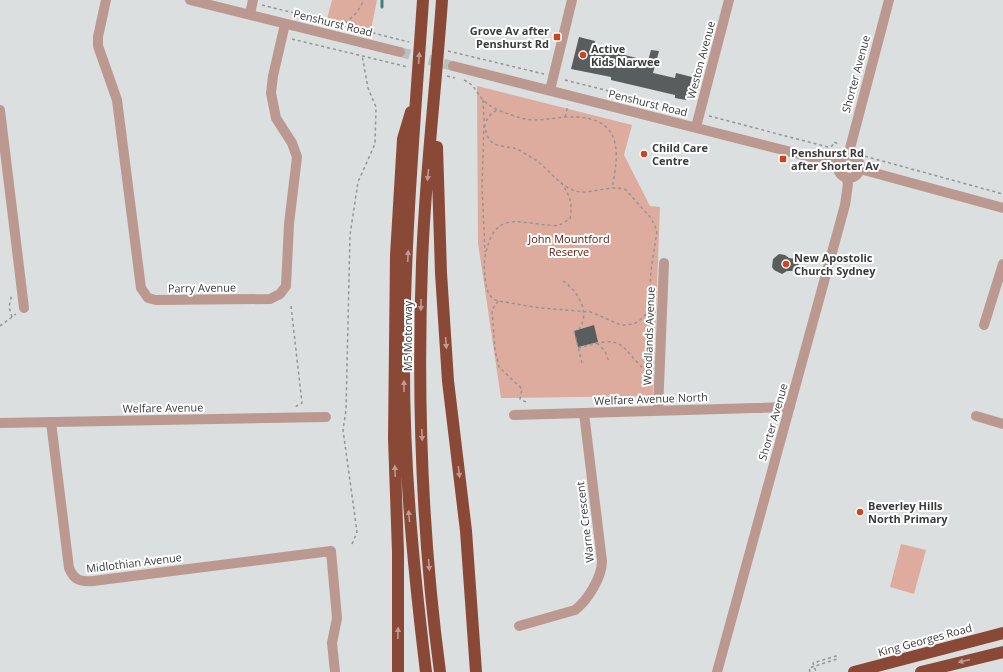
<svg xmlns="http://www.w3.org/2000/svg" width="1003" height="672" font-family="'Open Sans',sans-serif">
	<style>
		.green { fill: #deac9e }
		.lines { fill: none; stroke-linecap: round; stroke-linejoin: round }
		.stream { stroke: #3b837c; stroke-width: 3 }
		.building { fill: #5a5d5d }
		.minor-tunnel { stroke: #bbbebe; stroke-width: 10; stroke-dasharray: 10 5; stroke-linecap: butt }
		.path { stroke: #929595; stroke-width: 1.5; stroke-dasharray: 3 3; stroke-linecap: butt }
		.minor { stroke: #bb9990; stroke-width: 10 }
		.highway { stroke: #8a4837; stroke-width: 12 }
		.oneway { fill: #bf9a91 }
		.poi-dot { fill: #ce441f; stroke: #fff; stroke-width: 1.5 }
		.labels { text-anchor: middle; stroke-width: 4; stroke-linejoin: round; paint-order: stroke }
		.street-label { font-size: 11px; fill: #3a3c3c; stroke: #fff }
		.poi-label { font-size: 11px; font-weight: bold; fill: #3a3c3c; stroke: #fff; text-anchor: start }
		.park-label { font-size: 11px; fill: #591806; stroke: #fff }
	</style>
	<rect width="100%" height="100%" fill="#dbdfdf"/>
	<path class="green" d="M332 0H377L371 30 327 19Z
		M477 86 632 125 624 155 650 206 660 207 653 396 501 398 478 243Z
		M901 544 926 550 914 594 890 587Z"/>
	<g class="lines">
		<path class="stream" d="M382 7V0"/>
	</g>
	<path class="building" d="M579 37 595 41 594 47 648 61 651 50 659 51 653 73 675 78 676 73 692 77 686 100 675 98V95L611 80V77L571 69Z
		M779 254 785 255 789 258 795 259 799 265V269L794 271H787L782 274 774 270 772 267 773 259Z
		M594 325 598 342 578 347 574 331Z"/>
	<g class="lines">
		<path class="minor-tunnel" d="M400 52 453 66"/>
		<path class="path" d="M262 5 409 42
			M340 26C351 20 359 11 364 0
			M292 39 408 67
			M448 51 544 74
			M447 76 455 78
			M464 80C474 84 476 92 483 100 492 109 505 113 518 117 534 123 550 118 566 117 620 115 621 146 612 188
			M565 80 689 111
			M483 100C484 110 483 130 489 139 496 148 508 146 517 149 523 152 530 157 536 160 550 170 562 190 580 192 595 193 612 184 626 190L651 218 657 231 651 270 649 305 646 314 640 320 634 324 621 325 591 312 540 308 498 301C487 297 486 287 485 276 483 265 485 253 489 242 499 213 522 223 547 225 550 225 556 226 559 225 562 224 566 221 570 219 573 203 570 196 561 182
			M709 116 828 147 832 146 834 142 838 144
			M565 117 568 105
			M486 121 491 114 497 110
			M484 125 482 186 485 252
			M860 153 864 156 1003 194
			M563 281C578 291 591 313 579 329
			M498 301 492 310 495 350 499 367 522 389 520 399 526 402
			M291 306 302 403 295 407
			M12 317 9 307 12 294
			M0 326 16 314
			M574 331 582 363
			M597 343 605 351 609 362
			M578 348C628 334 616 344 650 375
			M352 544 357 532 343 430 346 410 350 235 358 182 375 144 376 107 368 88 362 55
			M810 672 809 668 837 659 836 656 813 663 816 672"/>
		<path class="minor" d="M106 0 98 37V46L117 100 141 288 148 298 156 300 270 299 280 294 286 286 289 224 297 157 292 143 276 118 271 93 273 76 285 24
			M190 0 400 52
			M250 14 253 0
			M453 66 838 164
			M550 90 572 0
			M0 110 24 308
			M696 127 729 0
			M838 167a11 11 0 1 1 22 0a11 11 0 1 1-22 0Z
			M848 156 889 0
			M860 169 1003 208
			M984 325 1003 264
			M658 410 664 263
			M514 415 790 407
			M976 416 1003 424
			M51 422 69 568C74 580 80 582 93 581L331 551 337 618 332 643 335 672
			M0 423 326 417
			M519 626 575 610C588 600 602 577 602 561L584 413
			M717 672 845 205 848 184 846 177"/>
		<path class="highway" d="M423 0C415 117 405 234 404 351 403 459 413 565 426 672
			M437 147 441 273 448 381 466 531 476 672
			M398 672V552L394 438 396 255 403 139 411 112
			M440 672C422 537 417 399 422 263 425 175 436 88 442 0
			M854 672 1003 633
			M921 672 1003 652"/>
	</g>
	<defs><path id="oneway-solid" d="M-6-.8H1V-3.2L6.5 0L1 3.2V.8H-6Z"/></defs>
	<g class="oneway">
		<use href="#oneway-solid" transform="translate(419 58) rotate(-86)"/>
		<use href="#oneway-solid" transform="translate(428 175) rotate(95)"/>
		<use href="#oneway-solid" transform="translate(408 256) rotate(-87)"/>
		<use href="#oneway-solid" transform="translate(421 305) rotate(91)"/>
		<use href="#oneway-solid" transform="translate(446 343) rotate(86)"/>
		<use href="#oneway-solid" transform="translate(404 386) rotate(-90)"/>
		<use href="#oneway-solid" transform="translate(422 435) rotate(88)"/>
		<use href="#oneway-solid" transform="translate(395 471) rotate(-92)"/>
		<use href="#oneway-solid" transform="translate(459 472) rotate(83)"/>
		<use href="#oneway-solid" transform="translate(409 516) rotate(-95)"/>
		<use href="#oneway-solid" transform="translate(429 565) rotate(86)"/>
		<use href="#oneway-solid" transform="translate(398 633) rotate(-89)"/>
		<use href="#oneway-solid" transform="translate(964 661) rotate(167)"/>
	</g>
	<g class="poi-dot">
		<rect x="553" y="33" width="8" height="8" rx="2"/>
		<circle cx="583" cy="55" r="4"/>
		<circle cx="644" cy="154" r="4"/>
		<rect x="779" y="155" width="8" height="8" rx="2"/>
		<circle cx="786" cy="264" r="4"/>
		<circle cx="860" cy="512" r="4"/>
	</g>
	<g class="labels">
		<g class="street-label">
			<text transform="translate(333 23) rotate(14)" y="4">Penshurst Road</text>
			<text transform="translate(701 60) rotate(-75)" y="4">Weston Avenue</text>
			<text transform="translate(856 74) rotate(-75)" y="4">Shorter Avenue</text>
			<text transform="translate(648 103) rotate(14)" y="4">Penshurst Road</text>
			<text transform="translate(202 288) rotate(-1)" y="4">Parry Avenue</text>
			<text transform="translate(408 336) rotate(-90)" y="4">M5 Motorway</text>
			<text transform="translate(649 336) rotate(-88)" y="4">Woodlands Avenue</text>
			<text transform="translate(651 399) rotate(-2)" y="4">Welfare Avenue North</text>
			<text transform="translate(163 408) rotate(-1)" y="4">Welfare Avenue</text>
			<text transform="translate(773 422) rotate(-74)" y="4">Shorter Avenue</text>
			<text transform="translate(585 522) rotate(-97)" y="4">Warne Crescent</text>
			<text transform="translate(134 563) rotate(-7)" y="4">Midlothian Avenue</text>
			<text transform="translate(925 640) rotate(-15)" y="4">King Georges Road</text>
		</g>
		<g class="poi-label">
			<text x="549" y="35" text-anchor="end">Grove Av after<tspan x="549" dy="13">Penshurst Rd</tspan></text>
			<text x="591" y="53">Active<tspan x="591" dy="13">Kids Narwee</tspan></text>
			<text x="652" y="152">Child Care<tspan x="652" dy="13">Centre</tspan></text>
			<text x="791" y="157">Penshurst Rd<tspan x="791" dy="13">after Shorter Av</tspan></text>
			<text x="794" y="262">New Apostolic<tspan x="794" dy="13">Church Sydney</tspan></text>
			<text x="868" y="510">Beverley Hills<tspan x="868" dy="13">North Primary</tspan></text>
		</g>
		<g class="park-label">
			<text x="569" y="243">John Mountford<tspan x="569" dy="13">Reserve</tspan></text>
		</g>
	</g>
</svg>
